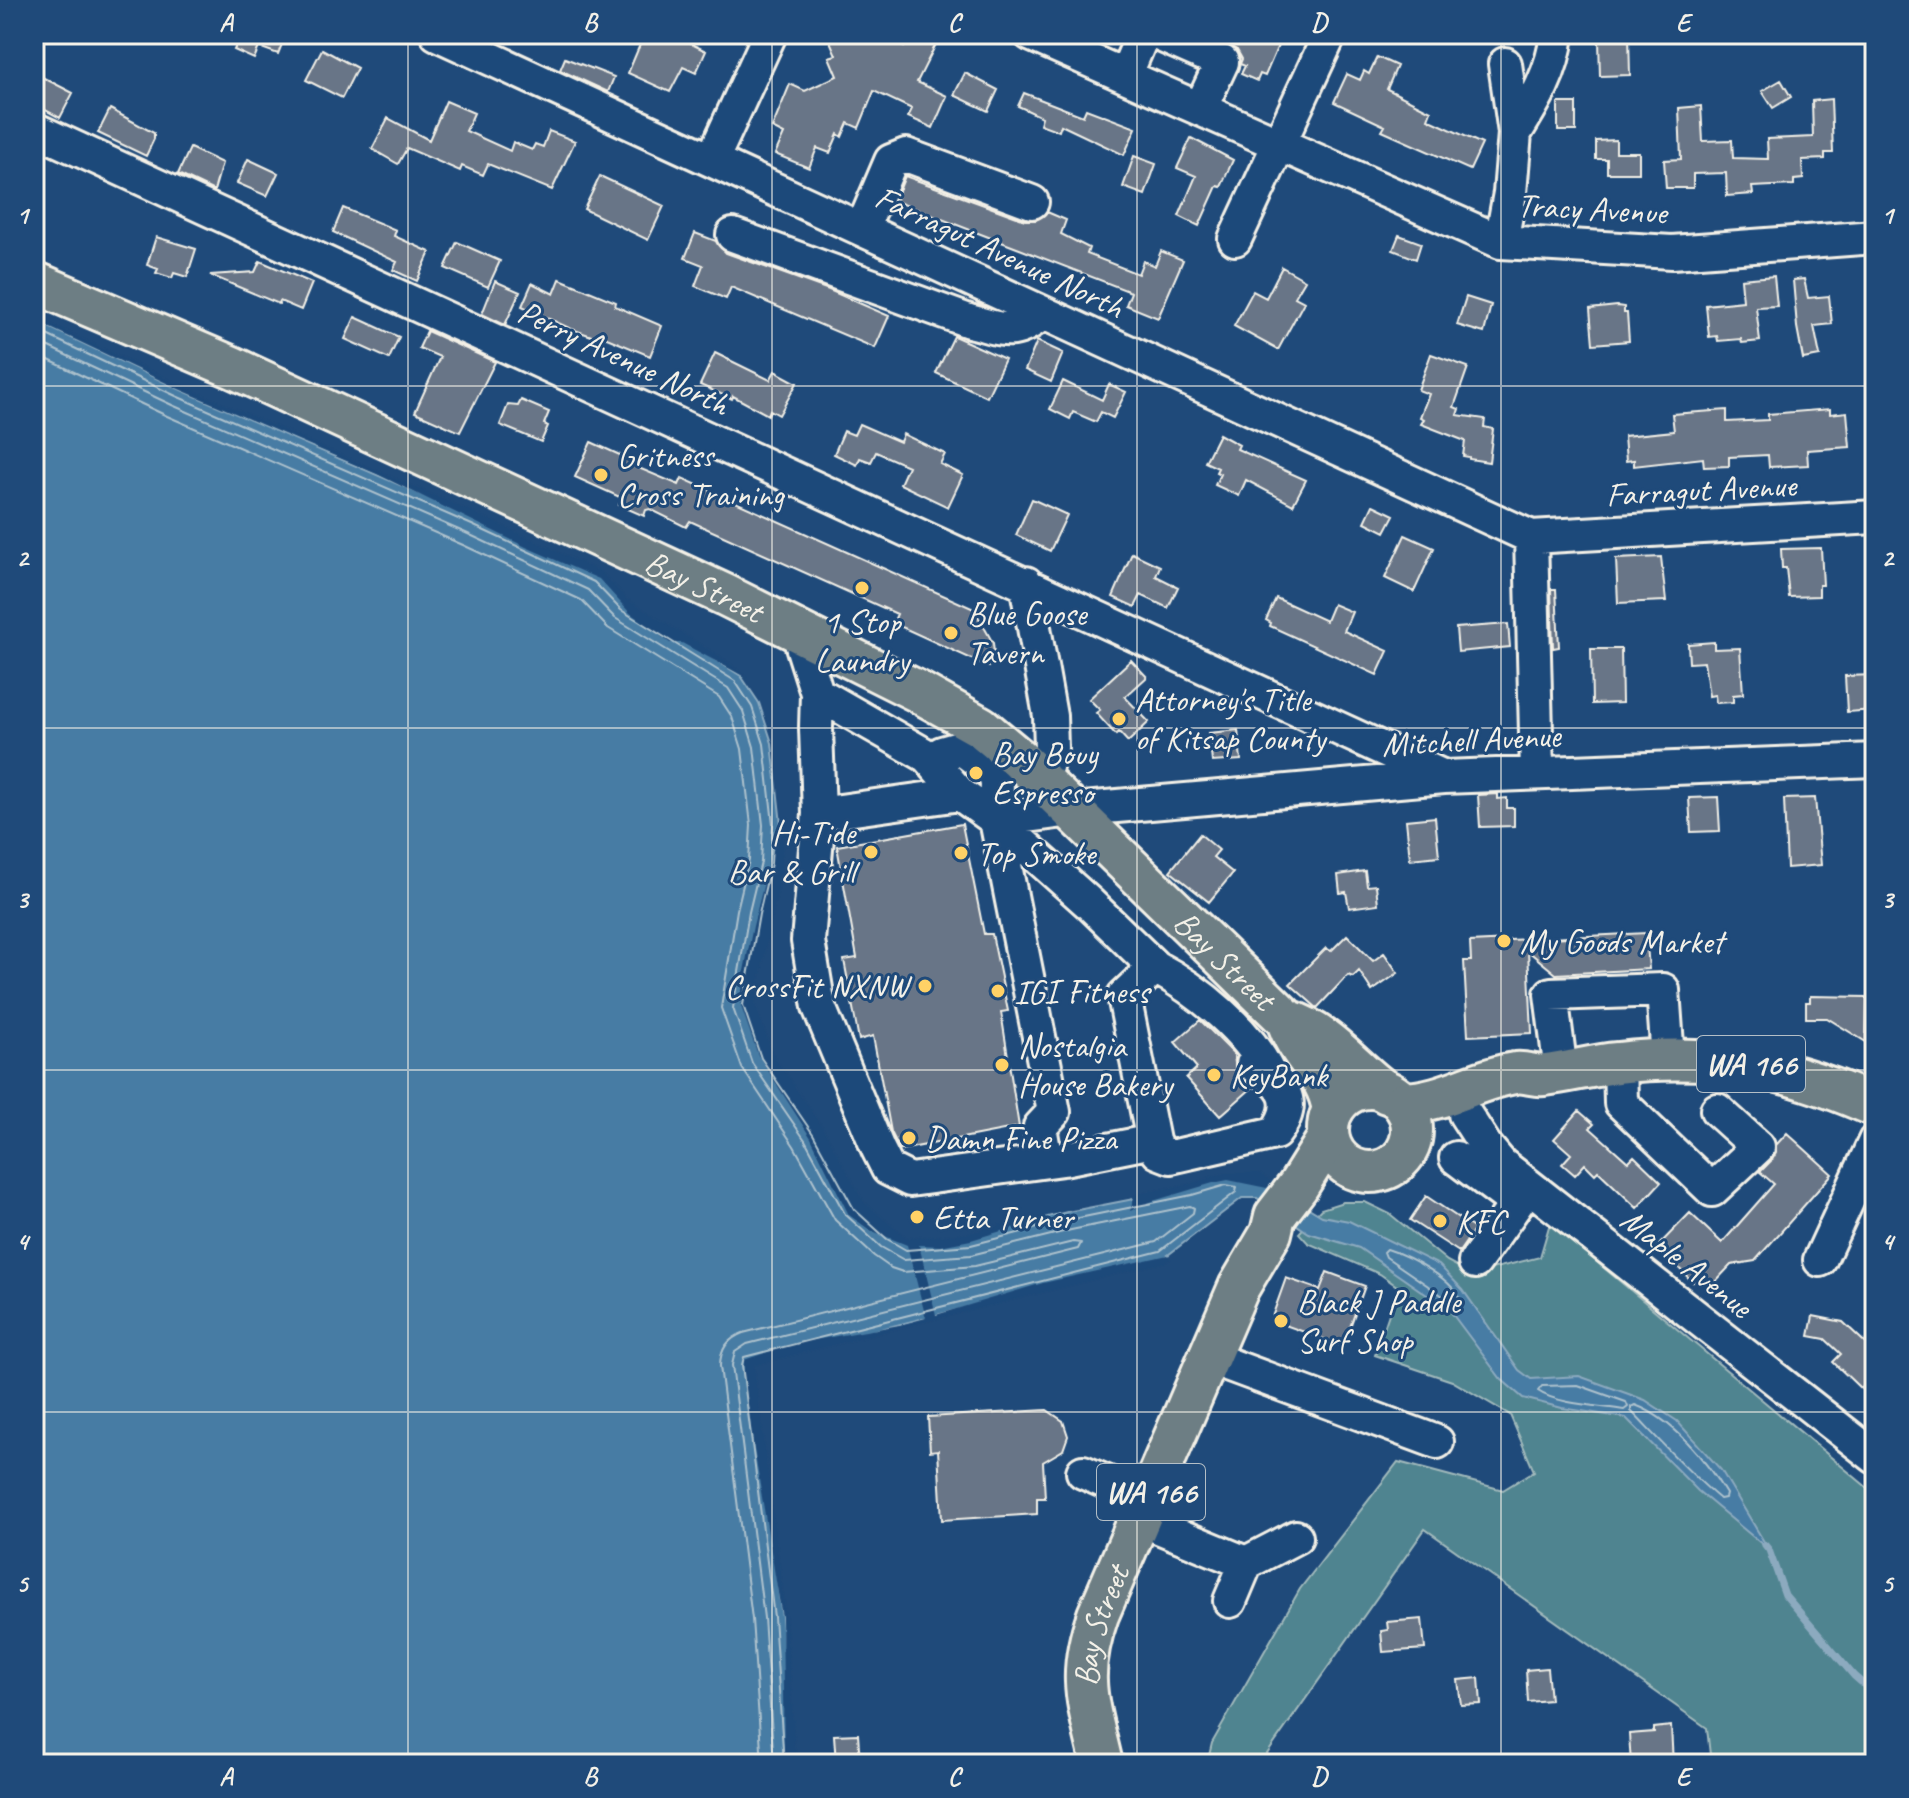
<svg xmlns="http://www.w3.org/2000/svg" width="1909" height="1798" font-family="Caveat,sans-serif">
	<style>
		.green { fill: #508490; stroke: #a2babc; stroke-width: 2 }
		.water { fill: #467ba4; stroke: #8caabf; stroke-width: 2 }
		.pier { fill: #1f4a7a }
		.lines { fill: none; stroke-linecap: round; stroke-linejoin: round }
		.shore { stroke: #aec2cd; stroke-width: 2 }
		.stream { stroke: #8caabf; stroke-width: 7 }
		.building { fill: #687587; stroke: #f4f1e8; stroke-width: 2 }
		.minor-casing { stroke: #f4f1e8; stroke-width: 38 }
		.major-casing { stroke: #f4f1e8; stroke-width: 46 }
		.minor { stroke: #1f4a7a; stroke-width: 32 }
		.major { stroke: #6d7e84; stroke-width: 40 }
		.grid { fill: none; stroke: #f4f1e8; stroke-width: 2; stroke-opacity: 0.55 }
		.poi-dot { fill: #ffd166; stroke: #1f4a7a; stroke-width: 3 }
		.labels { text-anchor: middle; stroke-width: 6; stroke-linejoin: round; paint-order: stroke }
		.shield { fill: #1f4a7a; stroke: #b4bfc7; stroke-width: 2 }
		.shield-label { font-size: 32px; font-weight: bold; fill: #f4f1e8 }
		.street-label { font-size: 34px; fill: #f4f1e8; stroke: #1f4a7a }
		.poi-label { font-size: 34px; fill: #f4f1e8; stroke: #1f4a7a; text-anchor: start }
		.neatline { fill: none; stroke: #f4f1e8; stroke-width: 3 }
		.grid-label { font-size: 26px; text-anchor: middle; font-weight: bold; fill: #f4f1e8 }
	</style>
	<rect width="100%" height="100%" fill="#1f4a7a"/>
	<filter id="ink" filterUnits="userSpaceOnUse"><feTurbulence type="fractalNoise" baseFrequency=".0125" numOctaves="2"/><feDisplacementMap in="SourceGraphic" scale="16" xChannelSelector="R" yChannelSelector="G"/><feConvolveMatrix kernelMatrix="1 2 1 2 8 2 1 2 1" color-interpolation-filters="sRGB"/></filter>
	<g filter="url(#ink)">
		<path class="green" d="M1343 1202H1365L1390 1214 1447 1261 1471 1274 1540 1257 1550 1223 1875 1494V1764H1711L1707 1728 1425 1529 1260 1764H1207L1212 1743 1300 1589 1398 1462 1503 1490 1534 1471 1510 1415 1452 1381 1375 1355 1398 1287 1380 1274 1308 1243 1299 1233 1321 1209Z"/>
		<path class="water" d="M34 320 179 389 476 518 599 576 625 603 741 676 759 703 772 743 781 824 779 864 751 1003 768 1055 860 1205 906 1242 970 1237 1067 1212 1190 1188 1225 1177H1258L1322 1216 1349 1221 1439 1265 1463 1290 1519 1370 1531 1379 1579 1376 1645 1400 1677 1421 1721 1470 1769 1550 1698 1491 1626 1418 1562 1408 1523 1398 1501 1379 1450 1311 1359 1248 1309 1233 1257 1198H1242L1164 1258 749 1362 782 1617 792 1764H34Z"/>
		<path class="pier" d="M34 316 181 385 477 514 601 572 628 600 726 660 747 678 682 643H670L630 613 599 579 526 547 377 474 179 389 34 320Z
			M784 819 781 874 755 1003 772 1053 823 1128 864 1202 907 1238 969 1233 1022 1219 1049 1217 971 1240 940 1246 919 1245 936 1315 1043 1283 1168 1255 1171 1258 1165 1262 754 1365 786 1616 796 1764H784L782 1617 754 1449 744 1376V1360L791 1344 900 1325 926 1318 907 1245 870 1230 849 1215 811 1138 758 1055 741 1006 743 976 753 926 770 859Z
			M1224 1173H1259L1273 1182 1267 1188 1228 1180 1213 1183 1153 1201 1130 1211 1134 1197 1140 1193 1189 1184Z"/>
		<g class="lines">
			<path class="shore" d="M34 329 176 396 472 525 594 582 621 610 735 681 752 707 764 744 773 824 771 863 759 914 743 1005 761 1058 813 1134 854 1209 887 1239 906 1250 971 1245 1069 1220 1192 1195 1226 1185 1237 1187 1236 1192 1160 1251 744 1357 742 1365 774 1617 784 1764
				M34 340 172 405 468 534 588 590 615 618 728 688 743 711 754 747 763 825 761 862 749 912 733 1008 752 1063 805 1140 845 1214 881 1247 904 1260 971 1255 1071 1230 1190 1206 1194 1208 1193 1213 1156 1242 747 1344 735 1352 732 1365 764 1618 774 1764
				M34 353 167 416 463 545 581 600 608 628 719 697 732 717 742 749 751 825 749 860 737 910 721 1008 742 1068 794 1146 835 1220 874 1256 891 1268 903 1272 975 1266 1073 1242 1081 1243 1078 1249 743 1333C727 1339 720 1350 720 1366L752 1619 762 1764
				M1387 1249C1409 1256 1457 1280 1461 1304L1456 1305 1386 1257 1384 1252Z
				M1578 1385 1626 1402 1628 1407 1624 1410C1601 1406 1556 1404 1538 1391L1542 1386Z
				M1635 1405C1673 1419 1706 1460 1726 1494L1725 1498 1720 1499C1688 1472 1660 1441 1631 1411V1407Z"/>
			<path class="stream" d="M1765 1545 1769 1550 1785 1595 1854 1676 1875 1694"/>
		</g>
		<path class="building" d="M229 34H286L278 54 259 47 254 59 234 50 239 39Z
			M658 34H671L706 51 696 73 683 67 670 92 628 73 644 35 655 40Z
			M827 34H878L904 47 910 34H928L939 38 917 82 947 96 933 128 908 117 912 109 874 91 859 128 848 123 842 137 838 134 830 153 817 148 809 168 775 154 784 134 772 128 790 84 805 91 837 76 829 57 836 55Z
			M1205 34H1283L1265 76 1260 74 1257 81 1241 74 1245 66 1240 64 1242 59 1237 50Z
			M1607 34H1629L1630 75 1600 76 1599 40H1608Z
			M322 49 357 68 342 98 306 80Z
			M1377 57 1397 66 1387 89 1431 111 1428 119 1482 144 1470 170 1382 131 1385 126 1334 102 1347 74 1360 80 1364 71 1369 74Z
			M565 58 614 77 608 92 560 70Z
			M34 73 73 93 60 118 34 104Z
			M965 73 998 90 988 111 954 95Z
			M1781 80 1791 97 1773 108 1762 91Z
			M1024 93 1083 116 1086 109 1136 128 1124 155 1061 125 1059 131 1040 124 1042 117 1018 106Z
			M1831 99 1833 153H1825V159L1802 160 1803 179 1794 180V185L1752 187 1753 194 1727 196 1726 173 1693 174V188H1666L1664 160 1681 159 1679 108 1701 106 1703 141 1732 140 1733 158 1768 159 1767 139 1813 137 1812 101Z
			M446 101 474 113 466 131 510 151 513 142 532 150 535 144 543 147 549 131 575 141 552 190 488 164 483 175 462 166 460 171 407 148 398 164 372 149 388 118 429 140Z
			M1558 103H1576V131H1558Z
			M110 109 154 133V139L146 156 98 133Z
			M1191 138 1233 160 1221 187 1217 186 1199 226 1179 216 1196 176 1177 168Z
			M1616 140V152H1639V173H1607V159H1596V141Z
			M190 148 222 163 214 191 178 174Z
			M1134 156 1156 164 1145 195 1123 187Z
			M248 159 278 173 267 196 237 183Z
			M600 176 664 206 648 240 584 209Z
			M905 176 1025 220H1036L1047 212 1066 220 1061 234 1089 248 1087 254 1138 274 1143 261 1155 266 1161 251 1183 260 1158 318 1126 305 1131 292 895 201Z
			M343 208 396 230 394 236 430 252 417 281 393 270 397 262 333 232Z
			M695 233 716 241 726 253 829 290 889 316 875 348 731 287 726 299 695 286 703 265 685 258Z
			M1399 235 1421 243 1416 259 1393 250Z
			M156 237 196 249 187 277 174 273 172 278 156 273 158 269 147 265Z
			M457 242 500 261 488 287 445 268Z
			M260 261 312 283 301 310 280 301 279 304 210 275 255 272Z
			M1282 267 1305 280 1295 297 1304 302 1278 350 1234 326 1253 291 1266 298Z
			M1774 276 1777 306 1756 307 1760 341 1742 343 1741 339 1718 341 1717 336 1709 337 1706 305 1743 301 1741 279Z
			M560 279 616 302 615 306 662 326 650 356 602 336 600 339 569 328 522 306 532 283 554 294Z
			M1804 279 1808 298 1829 296 1832 324 1814 326 1820 356 1803 359 1797 327 1793 280Z
			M495 281 520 292 505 325 482 314Z
			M1466 297 1491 305 1484 333 1457 325Z
			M1617 306 1624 307V313H1627L1629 341 1593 344 1590 309Z
			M355 317 399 337 389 359 345 339Z
			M427 331 495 362 460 432 415 412 440 357 419 348Z
			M954 336 1005 359 987 397 936 373Z
			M1037 341 1063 353 1051 382 1025 370Z
			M715 353 770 380 775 371 797 383 779 415 770 410 768 415 733 396 732 399 700 385Z
			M1431 354 1468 367 1454 407 1459 409 1457 415 1485 419 1484 427 1493 429 1489 462 1469 459V457L1463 456 1465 441 1421 424 1424 419 1420 417 1429 394 1418 390Z
			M1063 381 1102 400 1109 384 1126 392 1113 418 1101 412 1096 422 1073 412 1070 419 1050 409Z
			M521 400 549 412 544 424 548 426 541 442 500 425 508 405 518 406Z
			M1830 409V414L1847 412 1850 447 1807 450 1808 465 1769 467 1768 455 1729 457V466L1704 467 1703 458 1634 466V460L1626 461 1624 436 1674 431 1672 414 1727 410V422L1768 420V414Z
			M859 424 900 442 903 434 945 454 940 464 963 475 948 507 900 484 908 466 876 452 871 462 860 458 857 465 834 454 844 431 854 435Z
			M1219 434 1239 445 1237 449 1306 480 1293 505 1246 480 1239 496 1215 485 1220 474 1216 472 1218 468 1205 462Z
			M591 442 631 460 629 464 679 485 682 478 974 609 993 643 994 654 989 667 893 623 897 614 690 521 686 527 650 509 646 510 644 516 619 505 622 498 575 477Z
			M1032 499 1067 515 1050 551 1016 535Z
			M1373 505 1394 515 1385 532 1365 522Z
			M1405 535 1434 548 1414 592 1385 578Z
			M1821 548 1823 585H1819V596L1789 597 1786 568H1782L1781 549Z
			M1132 553 1160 566 1156 576 1178 587 1168 608 1141 595 1135 607 1113 597Z
			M1661 557 1666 601 1618 603 1616 559Z
			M1551 589H1556L1559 647 1553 648Z
			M1276 598 1326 621 1333 604 1352 612 1344 631 1388 651 1377 675 1270 626 1271 623 1266 620Z
			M1508 624 1510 647 1458 652 1456 628Z
			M1714 642V649L1740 648 1743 694 1733 695V702L1716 703 1715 695 1709 696 1704 662 1689 663 1688 644Z
			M1591 649H1621L1622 703 1592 704Z
			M1131 660 1147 677 1125 697 1149 722 1128 742 1119 732 1116 735 1096 713 1100 710 1089 699Z
			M1875 675V710L1847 712 1845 676Z
			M1238 730 1241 760 1212 762 1209 733Z
			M1498 794V799L1507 798V808H1514V826L1480 827 1478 795Z
			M1718 797 1720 831 1691 832 1689 798Z
			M1815 798 1821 865 1787 868 1784 799Z
			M1435 817 1439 856 1410 859 1406 820Z
			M962 824 984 934H992L1008 1011 1001 1012 1019 1127 900 1150 891 1132 873 1036 859 1040 844 960 857 958 837 846Z
			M1200 834 1219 850 1213 857 1233 873 1209 902 1170 871Z
			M1365 871 1367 886 1376 885 1378 904 1349 908 1346 892 1340 893 1338 875Z
			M1646 933 1649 969 1556 974 1528 951 1532 1033 1468 1036 1464 961H1471L1470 942Z
			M1347 935 1373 961 1384 953 1398 973 1372 991 1359 971 1353 977 1348 975 1317 1008 1290 984 1326 948 1331 951Z
			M1810 996 1867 997 1866 1042 1827 1018H1806V1002H1810Z
			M1200 1020 1234 1054 1236 1073 1253 1087 1220 1116 1186 1078 1197 1068 1175 1042Z
			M1579 1111 1594 1124 1590 1128 1628 1162 1634 1156 1661 1182 1637 1208 1598 1171 1595 1174 1585 1164 1575 1175 1562 1164 1571 1154 1554 1139Z
			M1787 1133 1832 1174 1755 1261 1731 1265 1713 1284 1702 1273 1693 1282 1657 1247 1690 1213 1722 1243 1774 1184 1760 1172 1772 1160 1776 1153V1145Z
			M1426 1196 1475 1229 1459 1252 1410 1220Z
			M1327 1272 1365 1286 1343 1346 1271 1320 1286 1278 1320 1290Z
			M1813 1316 1843 1322 1875 1352V1374L1861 1389 1833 1362 1841 1354 1825 1339 1809 1336Z
			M1047 1410 1063 1421 1068 1436 1063 1450 1043 1462 1045 1498H1037V1514L942 1520 938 1450 930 1451 928 1417Z
			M1422 1619 1425 1649 1383 1652 1381 1631 1388 1630 1387 1622Z
			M1547 1668 1550 1700 1528 1702 1526 1670Z
			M1479 1678 1481 1704 1461 1705 1458 1680Z
			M1671 1726 1673 1764H1631L1629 1734 1654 1732V1728Z
			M858 1734 860 1762 836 1763 834 1735Z"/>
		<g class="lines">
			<defs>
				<path id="minor" d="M437 34 1531 537 1875 517
					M1030 34 1501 242 1672 252 1875 237
					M1158 34 1222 62 1200 109
					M1125 76 1143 34
					M34 129 1444 777
					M1515 133C1535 101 1553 72 1557 34
					M712 160 770 34
					M862 229 891 161 906 155 1032 202
					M733 235 969 321C1004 329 1013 338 1043 313
					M1235 239 1330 34
					M1501 242 1510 193 1515 133 1505 64
					M1531 537 1537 773
					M1026 583 1050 716 1051 748 1042 781
					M797 630 817 693 927 756 960 794 819 814
					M817 693 816 728 819 814 808 941 819 1007 878 1149 888 1169 910 1180 1063 1159 1153 1141 1124 996 1155 967C1197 989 1249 1031 1269 1074
					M942 753 956 749 966 752 993 772 997 782 996 820 1089 903 1155 967
					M960 794 996 820 1072 810 1444 777 1875 760
					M996 820 1054 1112 1040 1127 1046 1161
					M1620 1062 1621 1103 1712 1190 1758 1147 1717 1110
					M1561 1072 1551 994 1663 990 1668 1059
					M1465 1114 1485 1145 1501 1164 1875 1457
					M1153 1141 1158 1152 1171 1157 1275 1133C1300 1100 1282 1083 1253 1064
					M1456 1158 1516 1203
					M1820 1260 1875 1141
					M1475 1262 1529 1186
					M1208 1357 1437 1442
					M1083 1472 1147 1500
					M1139 1519 1246 1563 1296 1537
					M1230 1601 1246 1563"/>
				<g id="major">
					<path id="s1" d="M34 282 232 367 725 595 917 691 981 727 1018 758 1287 1020C1329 1033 1352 1068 1387 1093"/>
					<path d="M1287 1020C1298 1057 1326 1069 1333 1110"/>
					<circle cx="1370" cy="1130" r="42"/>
					<path d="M1403 1103C1445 1102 1475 1079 1515 1073 1525 1071 1535 1077 1545 1075 1570 1072 1594 1065 1618 1063 1715 1052 1787 1067 1875 1106"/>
					<path id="s2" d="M1102 1764C1088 1702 1076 1677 1098 1615L1239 1287 1271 1233 1275 1216 1298 1186 1328 1138"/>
				</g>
			</defs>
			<use href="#minor" class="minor-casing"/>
			<use href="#major" class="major-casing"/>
			<use href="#minor" class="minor"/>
			<use href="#major" class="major"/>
		</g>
	</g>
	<path class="grid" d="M408 34V1764M772 34V1764M1137 34V1764M1501 34V1764M34 386H1875M34 728H1875M34 1070H1875M34 1412H1875"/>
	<g class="poi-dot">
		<circle cx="601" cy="475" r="8"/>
		<circle cx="862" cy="588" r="8"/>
		<circle cx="951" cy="633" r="8"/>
		<circle cx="1119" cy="719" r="8"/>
		<circle cx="976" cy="773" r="8"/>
		<circle cx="871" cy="852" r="8"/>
		<circle cx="961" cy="853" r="8"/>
		<circle cx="1504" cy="941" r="8"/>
		<circle cx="925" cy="986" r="8"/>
		<circle cx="998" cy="991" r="8"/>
		<circle cx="1002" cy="1065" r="8"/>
		<circle cx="1214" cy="1075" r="8"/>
		<circle cx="909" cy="1138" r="8"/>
		<circle cx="917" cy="1217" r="8"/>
		<circle cx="1440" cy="1221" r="8"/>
		<circle cx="1281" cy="1321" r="8"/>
	</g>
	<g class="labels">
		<g class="shield">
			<rect x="1697" y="1036" width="108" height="56" rx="6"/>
			<rect x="1097" y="1464" width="108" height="56" rx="6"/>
		</g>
		<g class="shield-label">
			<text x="1751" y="1075">WA 166</text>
			<text x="1151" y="1503">WA 166</text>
		</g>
		<g class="street-label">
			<text transform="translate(1592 208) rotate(3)" y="12">Tracy Avenue</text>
			<text transform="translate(1000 251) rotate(25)" y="12">Farragut Avenue North</text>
			<text transform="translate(624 357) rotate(25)" y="12">Perry Avenue North</text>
			<text transform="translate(1701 489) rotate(-3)" y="12">Farragut Avenue</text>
			<text dy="12" stroke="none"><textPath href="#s1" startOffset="736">Bay Street</textPath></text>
			<text transform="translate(1471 739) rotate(-3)" y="12">Mitchell Avenue</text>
			<text dy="12" stroke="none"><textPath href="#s1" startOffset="1384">Bay Street</textPath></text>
			<text transform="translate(1687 1262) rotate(38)" y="12">Maple Avenue</text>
			<text dy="12" stroke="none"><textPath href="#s2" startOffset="142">Bay Street</textPath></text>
		</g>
		<g class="poi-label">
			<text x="617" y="467">Gritness<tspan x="617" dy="39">Cross Training</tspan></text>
			<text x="967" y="625">Blue Goose<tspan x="967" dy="39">Tavern</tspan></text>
			<text x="862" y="633" text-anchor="middle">1 Stop<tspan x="862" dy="39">Laundry</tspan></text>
			<text x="1135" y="711">Attorney's Title<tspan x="1135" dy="39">of Kitsap County</tspan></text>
			<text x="992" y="765">Bay Bouy<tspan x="992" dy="39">Espresso</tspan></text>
			<text x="855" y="844" text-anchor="end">Hi-Tide<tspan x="855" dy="39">Bar &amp; Grill</tspan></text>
			<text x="977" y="865">Top Smoke</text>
			<text x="1520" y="953">My Goods Market</text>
			<text x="909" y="998" text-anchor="end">CrossFit NXNW</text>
			<text x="1014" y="1003">IGI Fitness</text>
			<text x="1018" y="1057">Nostalgia<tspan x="1018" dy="39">House Bakery</tspan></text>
			<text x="1230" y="1087">KeyBank</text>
			<text x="925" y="1150">Damn Fine Pizza</text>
			<text x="933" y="1229">Etta Turner</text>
			<text x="1456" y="1233">KFC</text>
			<text x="1297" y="1313">Black J Paddle<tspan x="1297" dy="39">Surf Shop</tspan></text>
		</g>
	</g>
	<rect width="1909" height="1798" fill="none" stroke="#1f4a7a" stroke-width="88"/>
	<rect x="44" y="44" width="1821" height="1710" class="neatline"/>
	<g class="grid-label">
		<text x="226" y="31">A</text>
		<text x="590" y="31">B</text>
		<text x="954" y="31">C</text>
		<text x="1319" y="31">D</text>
		<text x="1683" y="31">E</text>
		<text x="22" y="224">1</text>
		<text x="1887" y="224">1</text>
		<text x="22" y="566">2</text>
		<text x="1887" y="566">2</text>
		<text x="22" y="908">3</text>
		<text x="1887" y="908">3</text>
		<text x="22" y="1250">4</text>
		<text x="1887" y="1250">4</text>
		<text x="22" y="1592">5</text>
		<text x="1887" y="1592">5</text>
		<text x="226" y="1785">A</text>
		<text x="590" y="1785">B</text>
		<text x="954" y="1785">C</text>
		<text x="1319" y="1785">D</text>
		<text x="1683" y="1785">E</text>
	</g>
</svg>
